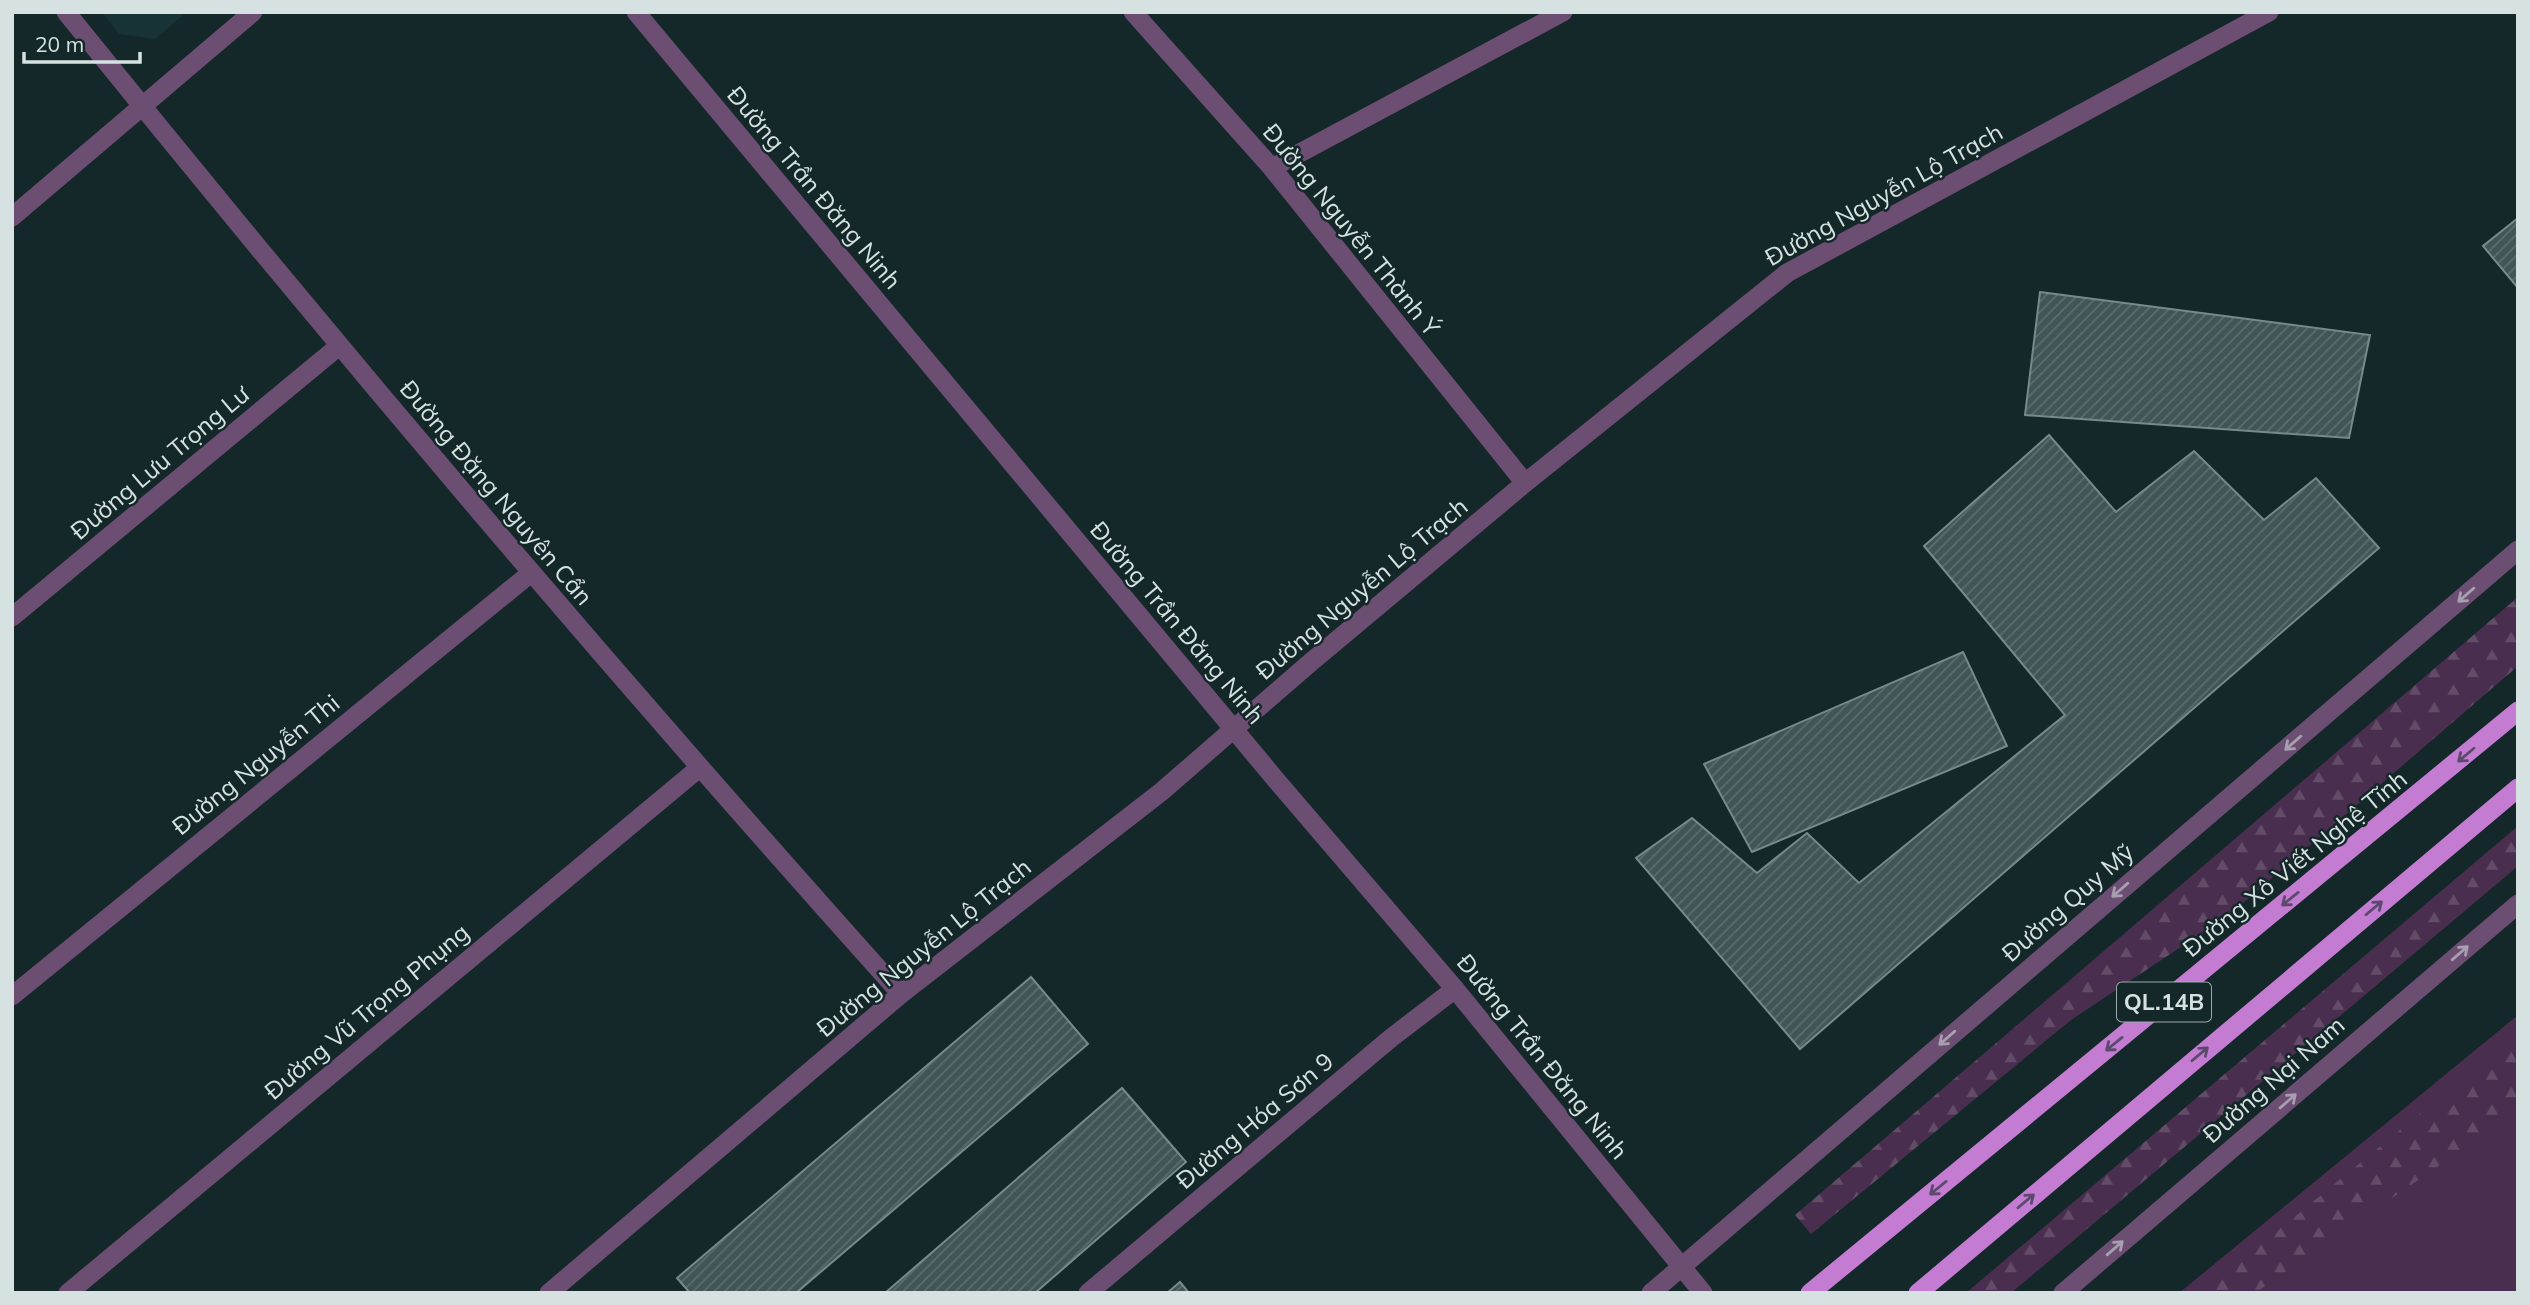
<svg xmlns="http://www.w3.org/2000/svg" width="2530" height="1305" font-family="Mulish,sans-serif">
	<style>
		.built { fill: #173335 }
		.green { fill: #4a2e4f }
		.forest { fill: url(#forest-firs) }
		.building { fill: url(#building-hatch); stroke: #758a8b; stroke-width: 2 }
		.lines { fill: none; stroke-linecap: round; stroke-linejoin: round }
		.minor { stroke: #6d4e73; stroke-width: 19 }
		.tertiary { stroke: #6d4e73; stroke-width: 19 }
		.trunk { stroke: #c47cd2; stroke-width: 19 }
		.oneway { stroke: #a79fb0 }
		.oneway2 { stroke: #5b4a6d }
		.labels { text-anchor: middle; stroke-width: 5; stroke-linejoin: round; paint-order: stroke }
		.shield { fill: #152829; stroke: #9caaaa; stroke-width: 2 }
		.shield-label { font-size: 23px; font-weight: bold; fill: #d6e2e2 }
		.street-label { font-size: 24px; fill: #d6e2e2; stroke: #152829 }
	</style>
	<defs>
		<pattern id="forest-firs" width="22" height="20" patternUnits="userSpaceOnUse" patternTransform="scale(1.75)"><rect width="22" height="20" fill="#4a2e4f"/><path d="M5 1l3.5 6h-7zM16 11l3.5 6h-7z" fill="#634c68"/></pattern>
		<pattern id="building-hatch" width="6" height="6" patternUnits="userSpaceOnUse" patternTransform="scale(1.75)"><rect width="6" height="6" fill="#415556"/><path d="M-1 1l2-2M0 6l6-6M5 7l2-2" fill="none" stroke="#5c6d6e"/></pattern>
	</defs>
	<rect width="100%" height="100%" fill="#152829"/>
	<path class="built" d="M102 12H187L155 39 119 34Z"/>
	<path class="green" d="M2518 1015V1293H2179Z"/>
	<path class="forest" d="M2518 597V666L2229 915 2071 1020 1811 1234 1795 1215Z
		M2518 826V866L2011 1293H1966Z
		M2518 1033V1111L2255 1293H2202Z"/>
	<path class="building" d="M2518 218V288L2483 246Z
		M2040 292 2370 335 2349 438 2025 415Z
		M2049 435 2116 512 2194 451 2264 520 2316 478 2379 548 1800 1049 1636 858 1692 818 1757 873 1807 833 1859 883 2065 715 1924 546Z
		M1963 652 2007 746 1752 852 1704 764Z
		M1031 977 1088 1044 796 1293H690L677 1278Z
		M1122 1088 1186 1162 1035 1293H885Z
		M1180 1282 1189 1293H1167Z"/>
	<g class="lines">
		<path class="minor" d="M66 12C336 347 614 674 901 994
			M1133 12 1272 168 1525 483
			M1272 168 1563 12
			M12 217 253 12
			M12 617 339 346
			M12 996 531 573
			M68 1293 698 769
			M549 1293 901 994 1161 792 1311 662 1525 483 1787 273 2269 12
			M1088 1293 1391 1038 1455 989"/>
		<path class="tertiary" d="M636 12 1276 780 1455 989 1703 1293
			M1651 1293 2518 550
			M2063 1293 2518 904"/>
		<path class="trunk" d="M1810 1293 2518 711
			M1918 1293 2518 788"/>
	</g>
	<defs><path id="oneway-shaft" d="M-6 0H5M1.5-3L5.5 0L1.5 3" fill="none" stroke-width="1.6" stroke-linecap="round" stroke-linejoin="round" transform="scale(1.75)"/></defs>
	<g class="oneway">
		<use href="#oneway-shaft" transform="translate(2466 595) rotate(139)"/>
		<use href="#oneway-shaft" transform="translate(2293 743) rotate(139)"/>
		<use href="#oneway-shaft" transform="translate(2120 890) rotate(139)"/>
		<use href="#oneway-shaft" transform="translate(2460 953) rotate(-41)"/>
		<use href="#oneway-shaft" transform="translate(1947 1038) rotate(139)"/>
		<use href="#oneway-shaft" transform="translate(2288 1101) rotate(-41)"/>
		<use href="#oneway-shaft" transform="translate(2115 1248) rotate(-41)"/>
	</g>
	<g class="oneway2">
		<use href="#oneway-shaft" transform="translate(2466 755) rotate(140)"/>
		<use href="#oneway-shaft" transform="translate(2290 899) rotate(141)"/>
		<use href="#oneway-shaft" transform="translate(2374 908) rotate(-40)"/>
		<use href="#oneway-shaft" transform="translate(2114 1044) rotate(141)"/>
		<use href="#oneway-shaft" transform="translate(2200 1054) rotate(-40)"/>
		<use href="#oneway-shaft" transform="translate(1938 1188) rotate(141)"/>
		<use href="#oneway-shaft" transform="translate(2026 1201) rotate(-40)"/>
	</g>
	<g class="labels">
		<rect class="shield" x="2117" y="982.5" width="94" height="39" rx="5"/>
		<g class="shield-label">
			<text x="2164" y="1010">QL.14B</text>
		</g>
		<g class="street-label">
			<text transform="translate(814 188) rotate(50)" y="8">Đường Trần Đăng Ninh</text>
			<text transform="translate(1884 195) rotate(-29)" y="8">Đường Nguyễn Lộ Trạch</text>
			<text transform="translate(1351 230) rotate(51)" y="8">Đường Nguyễn Thành Ý</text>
			<text transform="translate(160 463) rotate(-40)" y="8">Đường Lưu Trọng Lư</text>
			<text transform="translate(496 493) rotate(50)" y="8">Đường Đặng Nguyên Cẩn</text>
			<text transform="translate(1362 589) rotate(-40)" y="8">Đường Nguyễn Lộ Trạch</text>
			<text transform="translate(1177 623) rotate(50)" y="8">Đường Trần Đăng Ninh</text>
			<text transform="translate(256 765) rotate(-39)" y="8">Đường Nguyễn Thi</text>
			<text transform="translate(2295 864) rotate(-39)" y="8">Đường Xô Viết Nghệ Tĩnh</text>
			<text transform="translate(2068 903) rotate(-41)" y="8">Đường Quy Mỹ</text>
			<text transform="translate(924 948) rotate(-39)" y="8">Đường Nguyễn Lộ Trạch</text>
			<text transform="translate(367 1012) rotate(-40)" y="8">Đường Vũ Trọng Phụng</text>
			<text transform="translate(1542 1057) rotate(51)" y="8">Đường Trần Đăng Ninh</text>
			<text transform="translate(2274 1080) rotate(-41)" y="8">Đường Nại Nam</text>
			<text transform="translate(1255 1121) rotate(-40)" y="8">Đường Hóa Sơn 9</text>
		</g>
	</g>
	<rect width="2530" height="1305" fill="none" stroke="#d6e2e2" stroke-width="28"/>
	<path d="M24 52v10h116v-10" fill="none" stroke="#d6e2e2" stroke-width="3.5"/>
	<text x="35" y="52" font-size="21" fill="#d6e2e2" stroke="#152829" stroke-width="5" paint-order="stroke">20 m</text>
</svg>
